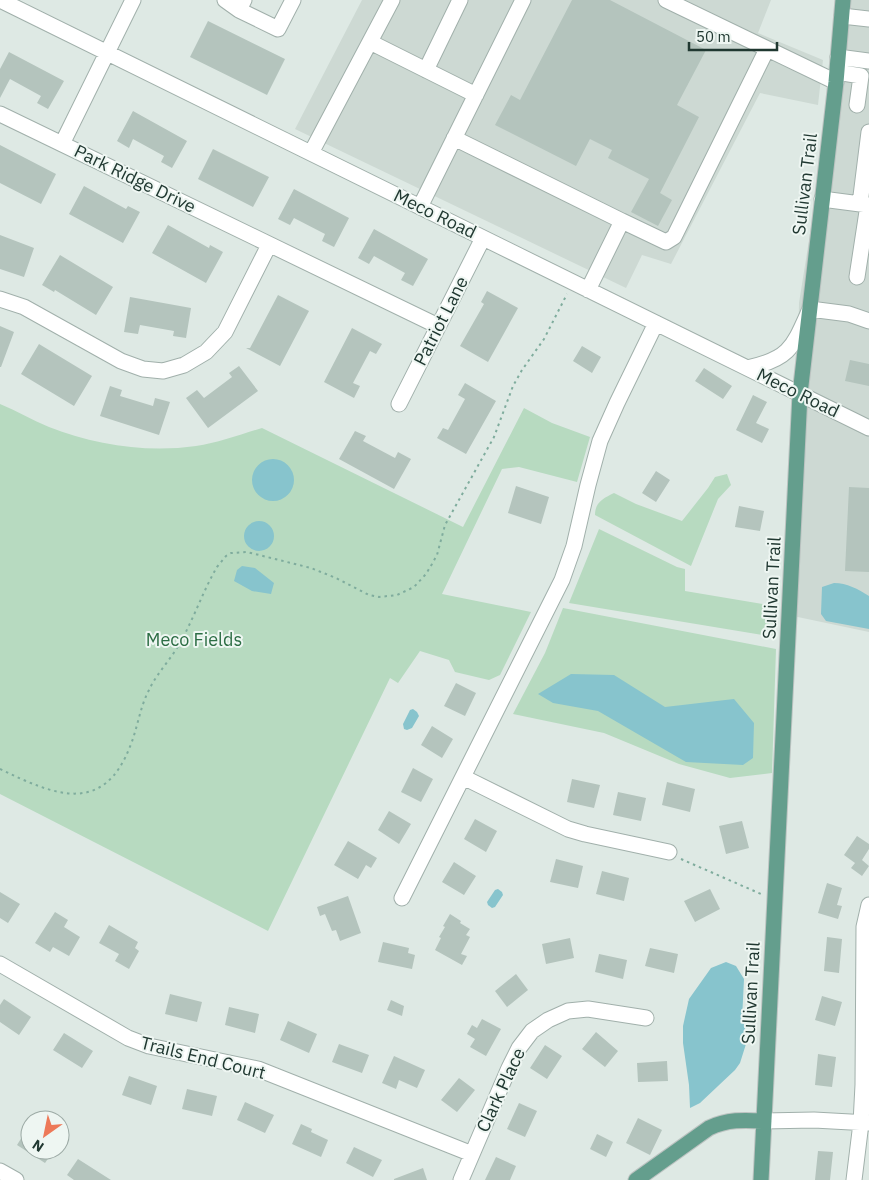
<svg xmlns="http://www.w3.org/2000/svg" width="869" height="1180" font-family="'IBM Plex Sans',sans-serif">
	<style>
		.built { fill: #cdd9d3 }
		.green { fill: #b7dac0 }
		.water { fill: #87c4cd }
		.building { fill: #b4c4bd }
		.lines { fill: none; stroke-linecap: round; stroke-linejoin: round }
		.minor-casing { stroke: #a1b0ab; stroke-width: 17 }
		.major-casing { stroke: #bcc3c1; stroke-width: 17 }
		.path { stroke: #7fac9d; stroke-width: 2; stroke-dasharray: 2.5 4; stroke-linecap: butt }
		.minor { stroke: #fff; stroke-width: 15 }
		.major { stroke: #649e8d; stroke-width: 15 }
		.labels { text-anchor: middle; stroke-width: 4; stroke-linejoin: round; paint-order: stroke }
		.street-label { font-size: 18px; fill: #203831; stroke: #eef6f2 }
		.park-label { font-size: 18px; fill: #2c6d44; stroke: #eef6f2 }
	</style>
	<rect width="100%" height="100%" fill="#dee9e4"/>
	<path class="built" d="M362 0H771L758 33 823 60 818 105 760 93 671 264 642 255 626 288 295 129Z
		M847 0H869V632L793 616 799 303Z"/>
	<path class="green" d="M0 404C17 411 32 420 49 427 94 445 147 453 196 446 218 443 241 434 262 428L463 527 524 408 552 423 590 437 577 482 519 467 502 469 442 594 531 612 500 675 489 680 455 672 449 660 420 651 398 683 390 678 268 931 0 794Z
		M727 474 731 485 718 499 691 566 595 515C595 502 604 498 614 493L636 504 682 521 708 488 715 477Z
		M599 529 677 567 685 569V591L775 606 774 637 569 603Z
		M563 608 776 649 772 773 730 778 679 764 604 733 513 714 545 653Z"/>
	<path class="water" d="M252 480a21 21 0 1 1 42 0a21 21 0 1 1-42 0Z
		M244 536a15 15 0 1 1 30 0a15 15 0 1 1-30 0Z
		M242 566 255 568 274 583 271 594 252 591 234 581 237 570Z
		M834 583C847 583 858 589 869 596V629L826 621 821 614 822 587Z
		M571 674 614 675 665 707 734 699 754 723 753 758 743 765 686 762 598 711 553 703 538 694Z
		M413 709 417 712 419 716 412 728 407 730 404 729 403 724 410 710Z
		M498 889 502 892 503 895 495 907 492 908 488 905 487 902 495 890Z
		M726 962 736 966 744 979 742 1020 745 1027 746 1044 740 1063 735 1070 700 1103 690 1108 689 1085 683 1043V1026L689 999 711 968Z"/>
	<path class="building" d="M572 0H610L706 50 677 105 699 117 660 193 672 200 658 226 631 212 649 179 608 158 612 150 590 139 576 166 495 125 511 95 520 100Z
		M208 21 285 59 267 95 190 57Z
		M9 52 64 81 48 109 37 103 41 96 10 79 0 98V69Z
		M133 111 187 141 172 168 161 162 164 156 133 139 129 148 117 141Z
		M0 145 56 174 41 204 0 183Z
		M213 149 269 177 253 207 198 179Z
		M84 186 126 209 128 206 140 212 123 243 69 214Z
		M294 189 349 218 334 247 322 241 325 234 294 218 290 225 278 219Z
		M168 225 209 248 210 245 223 252 206 283 152 253Z
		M374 229 428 259 413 286 401 280 405 273 374 256 369 264 358 258Z
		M0 235 34 248 24 277 0 269Z
		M60 255 113 287 96 315 55 290 54 292 42 285Z
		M487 291 518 308 488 362 460 346 484 304 481 302Z
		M278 295 309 311 280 366 246 348H250Z
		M130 297 191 308 186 338 173 336 174 331 140 325 138 334 124 332Z
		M0 326 14 332 1 367H0Z
		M352 328 382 344 376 354 370 351 353 383 360 386 354 398 324 382Z
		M39 344 92 376 74 406 21 374Z
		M582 346 601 357 592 373 573 361Z
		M850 360 869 364V386L845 381Z
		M239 366 258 391 208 428 186 398 197 390 204 398 232 377 229 373Z
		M704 368 732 386 723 399 695 381Z
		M465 383 496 401 466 454 437 438 443 428 448 430 465 399 458 395Z
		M110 386 122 390 120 396 153 406 155 398 170 402 159 435 100 416Z
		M753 395 767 402 756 423 769 429 762 443 736 430Z
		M355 431 366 436 363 441 395 458 398 452 411 459 394 489 339 459Z
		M656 471 670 480 656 502 642 493Z
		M516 486 549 497 541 524 508 513Z
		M849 487 869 488V572L845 571Z
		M739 506 764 511 760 531 735 527Z
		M456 683 476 693 465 716 444 706Z
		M432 726 453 739 442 758 421 745Z
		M413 768 433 779 421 802 401 792Z
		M572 779 600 785 594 808 567 802Z
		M667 782 695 789 690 812 662 805Z
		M618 792 646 798 641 821 613 815Z
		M389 811 411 824 399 844 378 830Z
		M475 819 497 831 486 852 464 839Z
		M742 821 749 848 726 854 719 826Z
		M857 836 869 844V849L862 860 869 866 862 876 851 868 855 863 844 855Z
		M348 841 377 858 371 868 366 865 358 879 334 865Z
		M556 859 583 866 578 888 550 882Z
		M454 862 476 876 464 895 442 882Z
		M602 871 629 878 624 901 596 894Z
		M827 883 842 888 837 905 842 906 838 919 818 913Z
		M710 889 720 909 695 922 684 901Z
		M0 892 20 904 8 923 0 918Z
		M348 896 361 933 340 941 336 930 332 931 325 914 320 916 317 907Z
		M55 912 68 920 64 927 80 937 69 956 53 947 50 952 35 943Z
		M450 914 461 921 460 923 470 929 466 935 470 937 461 954 467 956 462 965 435 950 441 938 439 937 445 927 443 926Z
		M109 925 138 942 135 948 139 951 129 969 115 961 119 954 99 943Z
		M827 937 842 939 839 973 824 971Z
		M570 938 574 958 546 964 542 944Z
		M383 942 409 948 408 953 415 955 412 969 378 962Z
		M650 948 678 954 674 973 645 966Z
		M599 954 627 960 623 979 595 972Z
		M516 974 528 990 507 1007 495 991Z
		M170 994 202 1002 197 1022 165 1014Z
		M822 996 842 1002 835 1026 815 1020Z
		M4 999 31 1017 19 1035 0 1022V1005Z
		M391 1000 404 1006 402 1016 387 1010Z
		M229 1007 259 1014 255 1033 225 1025Z
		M482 1019 501 1029 486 1056 470 1047 475 1039 467 1034 472 1025 477 1028Z
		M288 1021 317 1034 309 1053 280 1040Z
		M596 1032 618 1051 605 1067 582 1049Z
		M64 1033 93 1051 82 1068 53 1050Z
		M339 1044 369 1055 362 1073 332 1062Z
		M545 1045 562 1056 547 1079 530 1068Z
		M818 1054 836 1057 832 1087 815 1085Z
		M394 1056 425 1070 417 1088 399 1080 396 1089 382 1083Z
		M667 1061 668 1081 638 1082 637 1063Z
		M129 1076 157 1086 151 1105 122 1095Z
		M459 1078 475 1090 457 1112 441 1100Z
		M187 1089 217 1096 212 1116 182 1109Z
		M245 1102 274 1115 265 1133 237 1120Z
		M519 1103 537 1111 525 1137 507 1129Z
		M638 1118 662 1130 650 1155 626 1143Z
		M30 1124V1150H54L45 1163 17 1145Z
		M301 1124 312 1129 311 1132 328 1140 321 1157 292 1144Z
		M597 1134 613 1142 606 1157 590 1149Z
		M354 1147 382 1160 373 1177 346 1163Z
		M818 1151 833 1152 830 1180H815Z
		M496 1157 516 1166 510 1180H485Z
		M78 1159 111 1180H74L67 1175Z
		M423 1168 427 1180H394V1179Z"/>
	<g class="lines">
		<defs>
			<path id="minor" d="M0 0 869 428
				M225 0 239 10
				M244 0 239 10 278 29 293 0
				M666 0 836 82
				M842 16 869 19
				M370 42 476 95
				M838 57 869 61
				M426 70 460 0
				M837 72 861 76 857 105
				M0 114 438 326
				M454 138 622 221
				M62 144 133 0
				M311 153 392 0
				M822 199 868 205
				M860 204 869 132
				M420 207 523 0
				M857 277 868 205
				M588 290 622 221 666 242 674 237 767 49
				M0 299 24 307 121 361 143 369 163 371 184 365 206 352 225 332 269 245
				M747 368C790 359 793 347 810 309L849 314 869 321
				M399 404 483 238
				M463 777 568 829 585 834 669 852
				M402 898 562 580 574 546 588 485 600 441 617 403 656 323
				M0 964 128 1038 149 1046 258 1069 472 1154
				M764 1121 814 1120 869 1123
				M0 1171 16 1180
				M461 1180 509 1068 519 1048 532 1031 548 1020 568 1011 588 1009 646 1018
				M854 1180 861 1123 863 1085 864 927 869 905"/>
			<path id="major" d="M636 1180 709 1128C728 1119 744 1120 764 1121
				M761 1180 800 394 836 82 843 0"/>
		</defs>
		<use href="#minor" class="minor-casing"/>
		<use href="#major" class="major-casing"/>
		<path class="path" d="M0 769C54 795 104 817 131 744 138 726 140 707 149 690 157 673 171 659 180 643 194 618 203 591 217 567L226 556 231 553 247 552 311 568 336 578 369 595 379 597 397 595 414 587 426 574 432 564 437 555 445 525 494 437 513 386 522 370 544 339 567 294
			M681 859 761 894"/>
		<use href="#minor" class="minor"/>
		<use href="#major" class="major"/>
	</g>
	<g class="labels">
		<g class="street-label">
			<text transform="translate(135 179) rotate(26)" y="6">Park Ridge Drive</text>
			<text transform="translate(805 184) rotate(-83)" y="6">Sullivan Trail</text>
			<text transform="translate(435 214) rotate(26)" y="6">Meco Road</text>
			<text transform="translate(441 321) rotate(-63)" y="6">Patriot Lane</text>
			<text transform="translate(798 393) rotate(26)" y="6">Meco Road</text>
			<text transform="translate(772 588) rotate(-87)" y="6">Sullivan Trail</text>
			<text transform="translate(751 993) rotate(-87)" y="6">Sullivan Trail</text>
			<text transform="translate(203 1058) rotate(14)" y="6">Trails End Court</text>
			<text transform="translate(501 1090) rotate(-65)" y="6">Clark Place</text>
		</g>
		<g class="park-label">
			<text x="194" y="646">Meco Fields</text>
		</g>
	</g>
	<g transform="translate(45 1135) rotate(213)"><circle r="24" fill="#eef6f2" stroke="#9caaa5"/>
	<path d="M0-4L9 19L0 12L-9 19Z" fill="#ed7958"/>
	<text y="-8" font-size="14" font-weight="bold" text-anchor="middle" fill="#203831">N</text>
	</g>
	<path d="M689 42v8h88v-8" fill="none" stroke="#203831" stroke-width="2.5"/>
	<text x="696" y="42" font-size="15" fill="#203831" stroke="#eef6f2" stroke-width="4" paint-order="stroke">50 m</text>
</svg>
